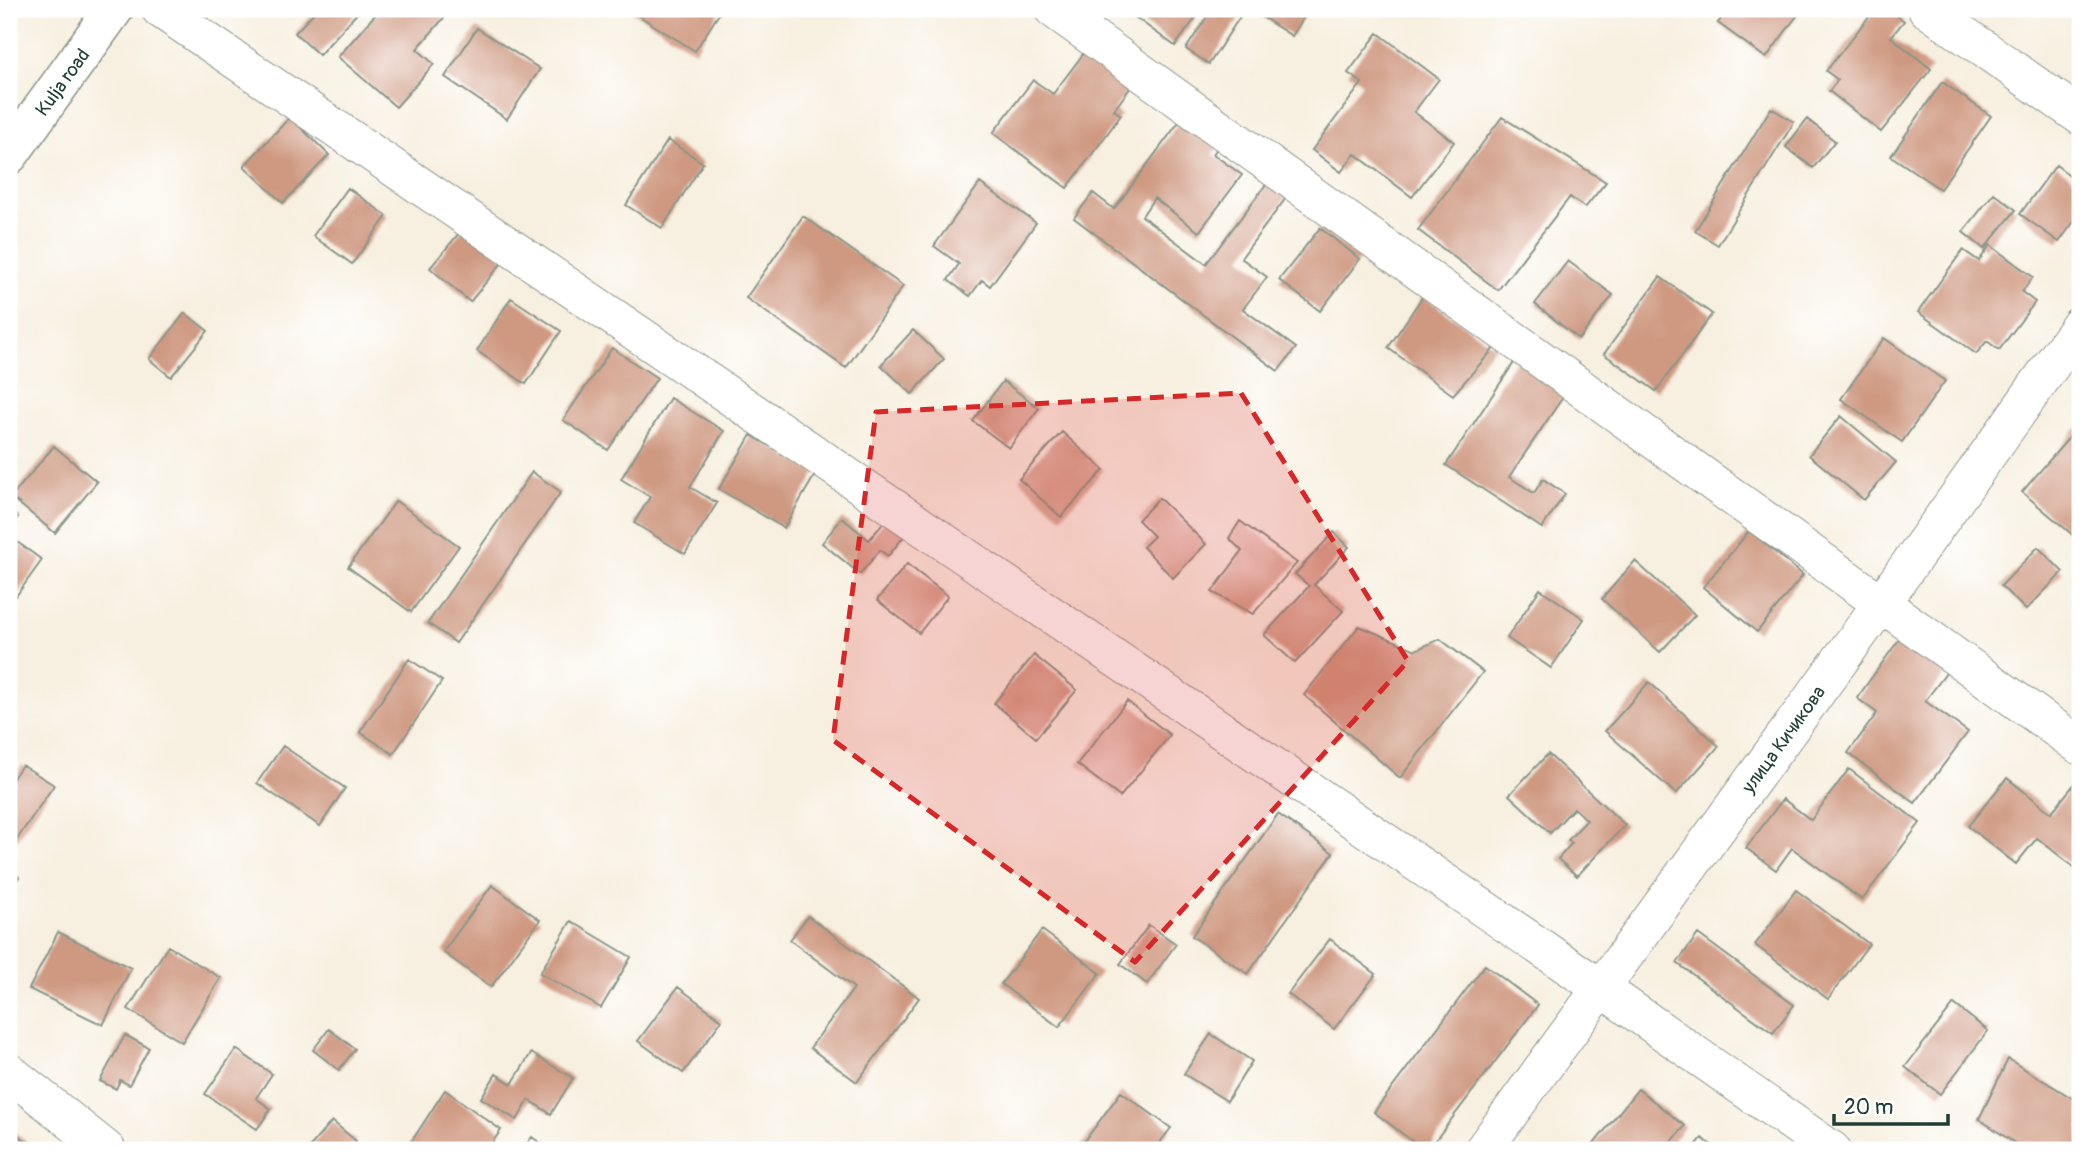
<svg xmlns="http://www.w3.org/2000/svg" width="2089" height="1159" font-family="Pangolin,sans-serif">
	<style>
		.building { fill: #cf9981 }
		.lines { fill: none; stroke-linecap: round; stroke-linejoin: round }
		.street-casing { stroke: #8b968a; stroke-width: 39 }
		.primary-casing { stroke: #8b968a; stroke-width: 41 }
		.street { stroke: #fff; stroke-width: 37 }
		.primary { stroke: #fff; stroke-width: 38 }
		.marked { fill: #d62828; fill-opacity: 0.2; stroke: #d62828; stroke-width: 5; stroke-dasharray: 14 9; stroke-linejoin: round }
		.labels { text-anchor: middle; stroke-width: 7; stroke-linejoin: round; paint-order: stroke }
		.street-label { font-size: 19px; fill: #1f3d34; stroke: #fff }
	</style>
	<rect width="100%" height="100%" fill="#fff"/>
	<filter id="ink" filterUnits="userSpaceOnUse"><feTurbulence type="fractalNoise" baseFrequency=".0143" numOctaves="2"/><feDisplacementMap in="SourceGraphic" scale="14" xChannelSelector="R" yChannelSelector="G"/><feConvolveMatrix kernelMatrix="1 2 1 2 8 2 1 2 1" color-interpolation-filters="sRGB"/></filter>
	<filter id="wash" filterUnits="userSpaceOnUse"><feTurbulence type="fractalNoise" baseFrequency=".00686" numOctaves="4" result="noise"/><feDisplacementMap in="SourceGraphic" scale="28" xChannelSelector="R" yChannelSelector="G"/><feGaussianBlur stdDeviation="1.57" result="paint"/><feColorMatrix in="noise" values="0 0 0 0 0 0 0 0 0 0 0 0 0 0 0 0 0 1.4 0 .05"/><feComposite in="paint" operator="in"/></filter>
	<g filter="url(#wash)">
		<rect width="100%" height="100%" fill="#f7efdf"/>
		<g id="blocks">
			<path class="building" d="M317 9H361L319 55 295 33Z
				M380 9H446L449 12 417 49 434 64 396 107 338 57Z
				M628 9H722L695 51Z
				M1124 9H1202L1175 46Z
				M1212 9H1245L1209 64 1186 49Z
				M1250 9H1309L1292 36Z
				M1728 9H1802L1766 58 1718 23Z
				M1875 9H1889L1904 21 1891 37 1931 69 1881 132 1829 91 1838 80 1826 71Z
				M477 28 540 69 507 119 445 77Z
				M1378 33 1439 79 1414 112 1454 142 1412 197 1355 154 1341 172 1312 150 1362 83 1348 73Z
				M1090 45 1136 80 1114 110 1121 115 1067 188 993 133 1033 80 1053 94Z
				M1942 82 1991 116 1940 189 1891 156Z
				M1771 108 1794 122 1718 245 1695 231Z
				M1188 110 1225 138 1213 154 1242 175 1199 232 1154 198 1142 216 1206 264 1273 175 1292 190 1241 258 1267 277 1243 309 1296 348 1278 371 1074 218 1093 193 1114 209Z
				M290 117 329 155 283 203 244 166Z
				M1502 117 1606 182 1585 208 1570 197 1498 290 1418 230Z
				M1807 119 1835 141 1813 168 1786 147Z
				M668 140 703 163 662 228 626 205Z
				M2056 165 2080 183V213L2059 242 2020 214Z
				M980 183 1036 223 990 286 982 280 970 296 948 280 959 264 934 246Z
				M348 188 387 216 352 264 313 236Z
				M1994 193 2016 210 1984 249 1963 232Z
				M803 216 903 286 846 368 746 298Z
				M465 226 505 259 470 302 430 268Z
				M1320 228 1360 259 1320 311 1279 280Z
				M1990 245 2033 277 2022 292 2035 302 1999 350 1987 341 1976 354 1918 312 1963 250 1979 261Z
				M1568 261 1613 295 1579 339 1535 304Z
				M1660 277 1712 314 1656 391 1604 354Z
				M1423 296 1495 347 1453 395 1388 348Z
				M511 298 561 331 526 384 477 351Z
				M185 313 208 331 171 377 149 359Z
				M913 330 944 359 912 394 881 365Z
				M1884 338 1945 381 1902 442 1841 399Z
				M612 348 657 378 608 450 563 420Z
				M1521 352 1571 385 1509 477 1534 493 1543 479 1565 494 1542 528 1446 465Z
				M1003 381 1039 408 1009 448 973 421Z
				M670 398 724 431 690 487 717 503 685 554 634 523 650 497 621 479Z
				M1841 416 1896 462 1864 500 1809 455Z
				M2078 427 2080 428V541L2022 492Z
				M1062 432 1104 470 1061 517 1019 479Z
				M751 435 816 473 784 528 719 489Z
				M54 446 97 482 55 533 11 497Z
				M532 472 561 492 456 643 428 623Z
				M1159 498 1206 544 1173 578 1143 547 1154 536 1138 520Z
				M396 501 459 546 411 612 348 567Z
				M9 510 18 517 9 529Z
				M891 514 910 529 888 556 880 550 860 574 822 543 842 518 869 540Z
				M1240 521 1297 563 1253 614 1212 592 1242 551 1229 538Z
				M1749 531 1803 575 1757 632 1703 587Z
				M1334 532 1349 547 1314 585 1343 611 1295 663 1264 635 1309 586 1295 574Z
				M9 536 42 560 9 606Z
				M2038 547 2063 572 2026 610 2001 586Z
				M1635 561 1695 615 1660 652 1602 599Z
				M907 564 948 596 919 633 877 600Z
				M1540 589 1584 619 1551 668 1507 638Z
				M1359 626 1416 650 1440 639 1483 672 1400 778 1304 695Z
				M1906 630 1953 664 1925 701 1968 732 1915 803 1848 753 1877 713 1857 698Z
				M1034 655 1077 690 1036 738 994 703Z
				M409 659 442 681 393 754 360 732Z
				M1649 682 1719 746 1676 794 1605 731Z
				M1127 701 1170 735 1120 797 1077 764Z
				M283 746 345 788 320 826 257 783Z
				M1548 754 1625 825 1577 876 1558 859 1572 843 1568 840 1587 820 1574 808 1550 833 1509 795Z
				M22 765 54 785 13 845 9 842V784Z
				M1849 769 1920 823 1862 900 1792 848 1776 870 1746 848 1783 799 1811 820Z
				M2080 777V872L2037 838 2016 864 1968 826 2007 778 2051 813Z
				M1278 814 1333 853 1248 974 1192 936Z
				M9 870 19 877 9 893Z
				M492 885 540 920 491 987 443 952Z
				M1796 890 1869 944 1828 999 1755 945Z
				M808 916 919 998 857 1082 810 1048 854 988 790 940Z
				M571 921 631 957 601 1008 540 973Z
				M1149 925 1176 944 1147 984 1120 964Z
				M1042 930 1100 973 1059 1027 1001 984Z
				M58 932 131 968 103 1025 29 989Z
				M1698 934 1794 1005 1773 1033 1677 963Z
				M1330 939 1376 974 1334 1029 1288 994Z
				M168 946 221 978 182 1042 128 1009Z
				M1485 965 1538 1005 1428 1150H1424L1374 1112Z
				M678 987 722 1020 683 1073 638 1041Z
				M1954 1004 1988 1031 1940 1094 1905 1067Z
				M329 1029 355 1049 339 1070 313 1050Z
				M1211 1034 1252 1061 1227 1101 1184 1074Z
				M125 1035 149 1048 129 1085 120 1080 116 1089 100 1081Z
				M236 1049 272 1074 256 1098 271 1109 257 1129 205 1094Z
				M531 1053 573 1078 551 1114 529 1100 517 1120 481 1098 496 1074 512 1084Z
				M2008 1059 2080 1103V1150H2025L1979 1119Z
				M1638 1089 1685 1126 1665 1150H1589Z
				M445 1090 501 1130 487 1150H406Z
				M1121 1092 1171 1128 1154 1150H1078Z
				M332 1121 356 1141 348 1150H307Z
				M9 1128 38 1150H9Z
				M532 1137 550 1150H522Z
				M1702 1138 1718 1150H1692Z"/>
		</g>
	</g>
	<g filter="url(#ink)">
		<use href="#blocks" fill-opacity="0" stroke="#8b968a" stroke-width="2"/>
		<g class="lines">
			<defs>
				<path id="street" d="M160 9 1602 989 1832 1150
					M1053 9 2080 746
					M1927 9 2080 116
					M9 1072 107 1150
					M1483 1150 1881 604 2080 325"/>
				<path id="primary" d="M9 155 114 9"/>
			</defs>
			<use href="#street" class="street-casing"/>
			<use href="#primary" class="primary-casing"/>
			<use href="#street" class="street"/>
			<use href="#primary" class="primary"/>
		</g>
	</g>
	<path class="marked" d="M1241 393 1408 661 1135 962 833 740 876 412Z"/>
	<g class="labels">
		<g class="street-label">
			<text transform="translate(62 82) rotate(-54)" y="7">Kulja road</text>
			<text transform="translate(1783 739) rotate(-54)" y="7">улица Кичикова</text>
		</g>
	</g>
	<rect width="2089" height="1159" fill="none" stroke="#fff" stroke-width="35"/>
	<path d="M1834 1114v10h114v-10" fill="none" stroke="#1f3d34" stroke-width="3.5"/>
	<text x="1844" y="1114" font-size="21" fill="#1f3d34" stroke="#ffffff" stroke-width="5" paint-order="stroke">20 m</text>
</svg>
